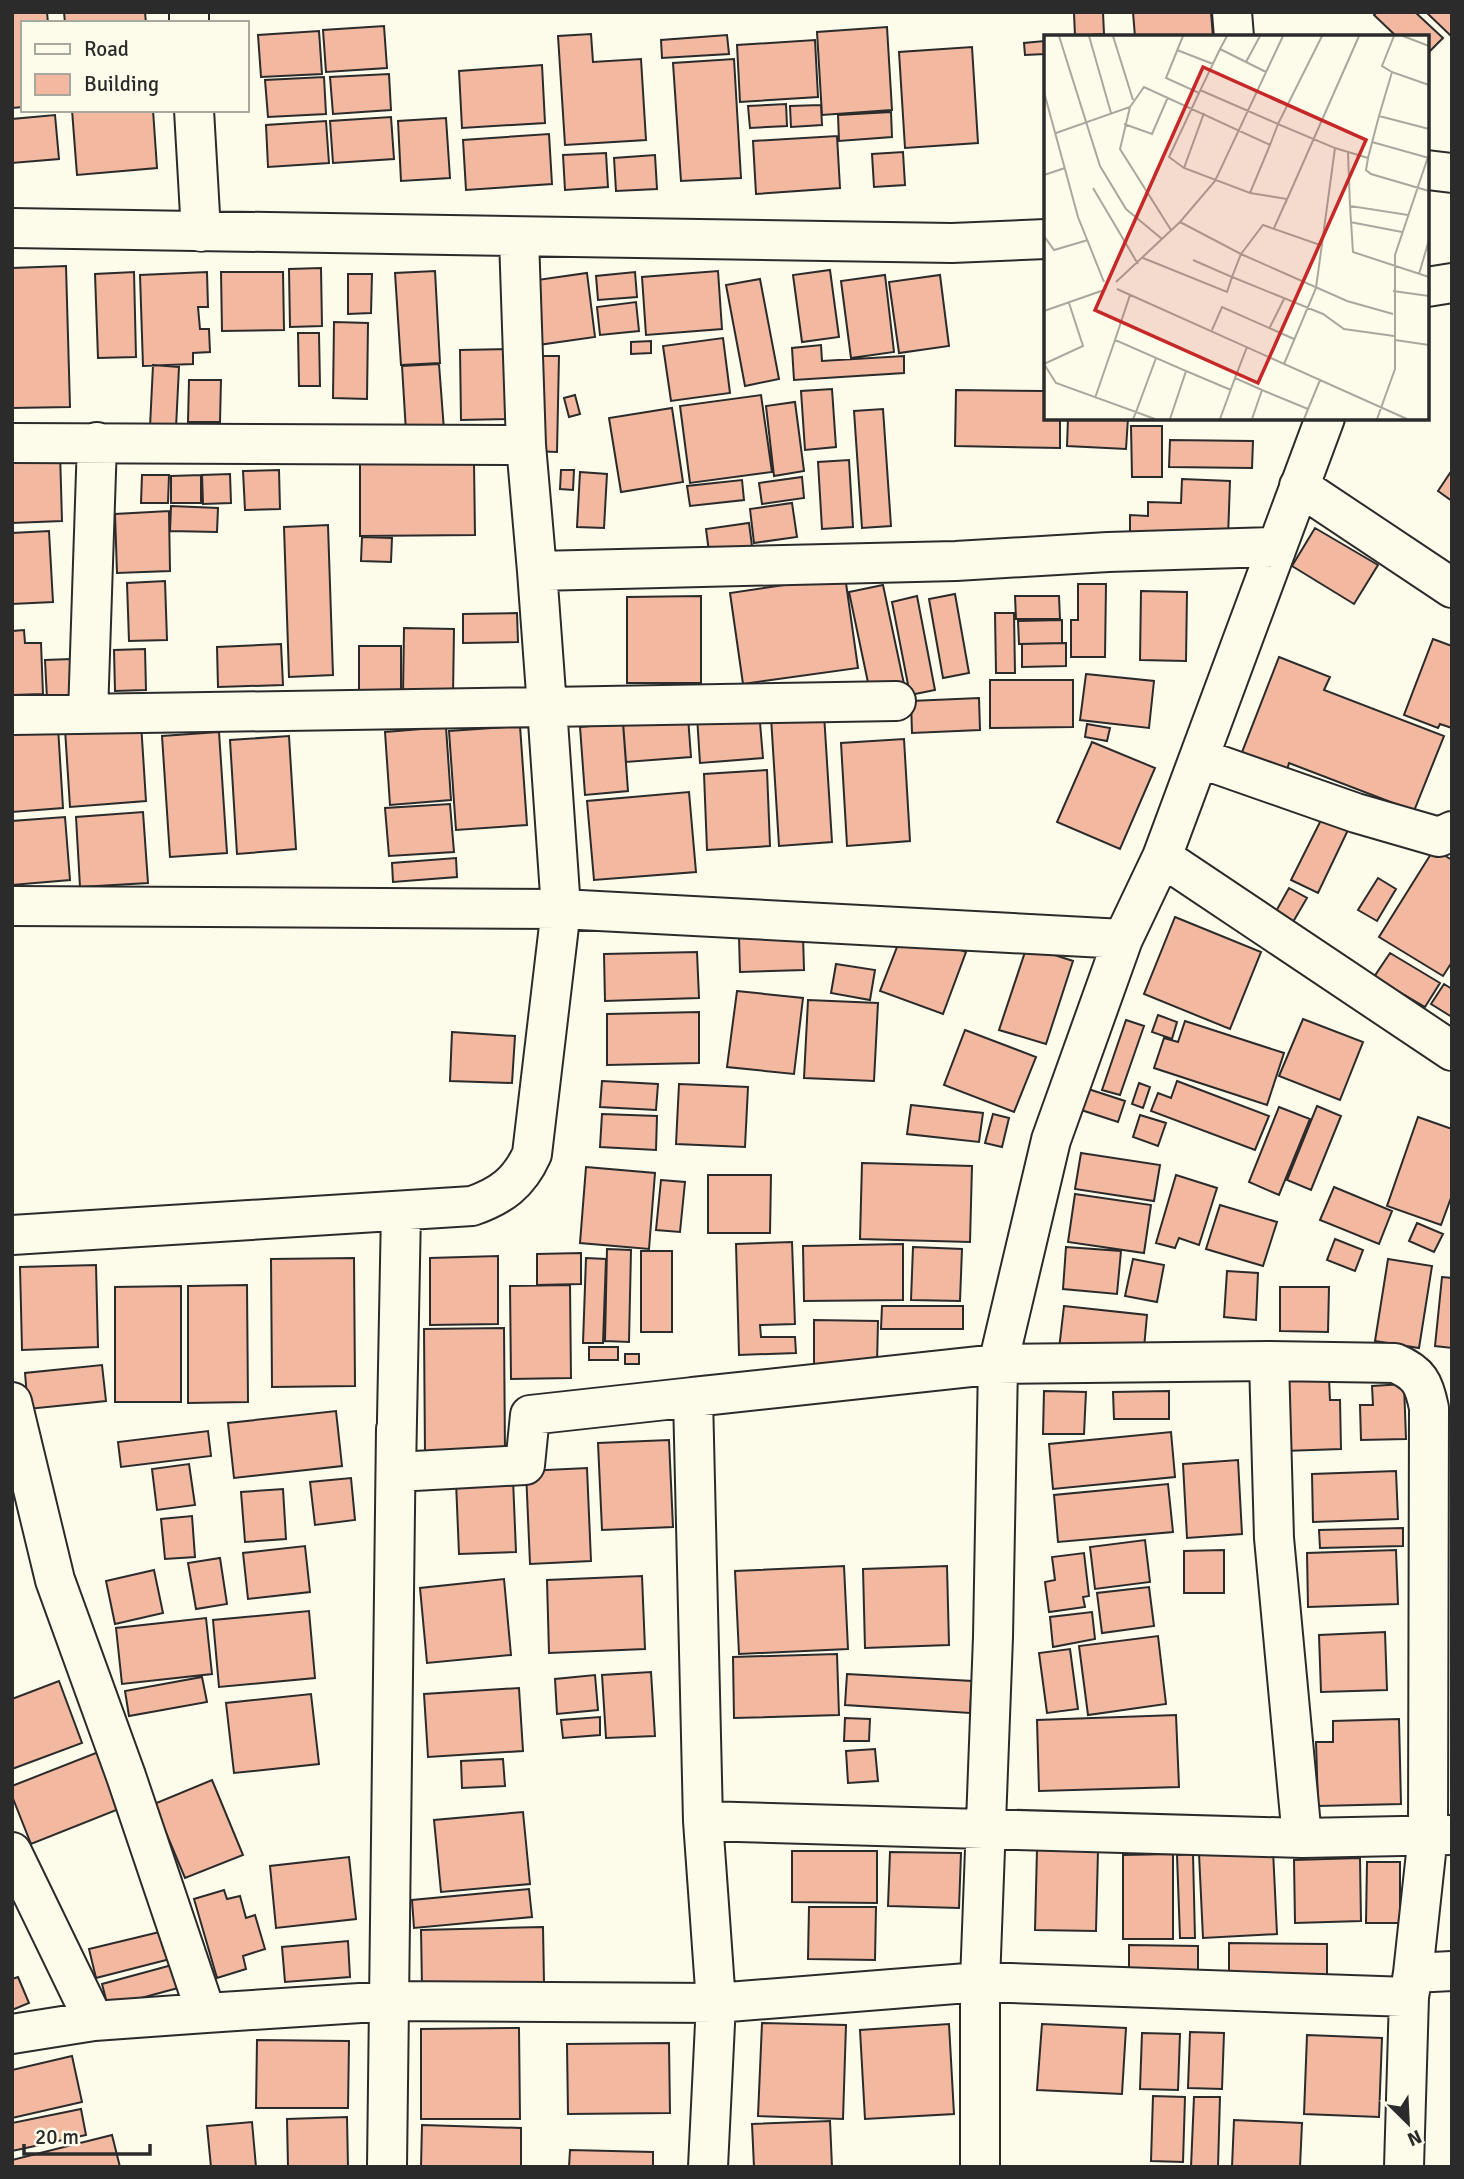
<svg xmlns="http://www.w3.org/2000/svg" width="1464" height="2179" font-family="Signika,sans-serif">
	<style>
		.building { fill: #f2b8a0; stroke: #2b2b2b; stroke-width: 2 }
		.lines { fill: none; stroke-linecap: round; stroke-linejoin: round }
		.street-casing { stroke: #2b2b2b; stroke-width: 42 }
		.street { stroke: #fdfbea; stroke-width: 38 }
		.inset-road { fill: none; stroke: #a9a89e; stroke-width: 2 }
		.view { fill: #c62828; fill-opacity: 0.15; stroke: #c62828; stroke-width: 3.5 }
		.inset-edge { fill: none; stroke: #2b2b2b; stroke-width: 3.5 }
	</style>
	<rect width="100%" height="100%" fill="#fdfbea"/>
	<path class="building" d="M12 12H47L48 23H23V107L12 108Z
		M64 12H145L146 23H65Z
		M1103 12 1104 34 1075 36 1074 13Z
		M1133 12H1211L1213 37H1135Z
		M1377 12H1415L1443 38 1427 54V37H1397L1374 15Z
		M1426 12H1452V37Z
		M384 26 387 68 326 72 323 30Z
		M887 27 892 110 822 115 817 32Z
		M319 31 322 74 261 77 258 35Z
		M591 34 593 62 641 59 646 140 565 145 558 36Z
		M727 35 729 54 662 58 661 40Z
		M815 40 818 97 740 102 737 45Z
		M1044 41 1045 54 1025 55 1024 43Z
		M972 47 978 143 905 148 899 52Z
		M734 59 741 178 681 181 673 63Z
		M542 65 545 123 462 128 459 71Z
		M389 74 391 110 333 114 330 77Z
		M324 77 326 114 268 117 265 80Z
		M786 104 787 126 750 128 748 106Z
		M821 105 822 125 791 127 790 106Z
		M72 110H153L157 168 77 175Z
		M891 112 892 137 839 141 838 115Z
		M55 115 59 159 12 163V119Z
		M391 117 394 159 333 163 330 121Z
		M446 118 450 178 401 181 398 121Z
		M326 121 329 163 268 167 266 125Z
		M549 134 552 184 466 190 463 140Z
		M837 136 840 188 756 194 753 141Z
		M903 152 905 185 874 187 872 154Z
		M606 153 608 187 565 190 563 155Z
		M655 155 657 189 616 191 614 158Z
		M66 266 70 407 12 408V268Z
		M321 268 322 326 290 327 289 269Z
		M830 270 839 337 802 342 793 275Z
		M435 271 440 363 401 365 395 273Z
		M718 271 722 329 646 335 642 277Z
		M134 272 136 357 98 358 95 274Z
		M207 272 208 307H198L200 329H209L210 352 193 353V364L143 366 140 275Z
		M221 272H283L284 330 222 331Z
		M635 272 637 297 598 300 596 276Z
		M587 273 595 337 538 345 530 281Z
		M348 274H372L371 313 348 314Z
		M885 275 894 352 851 358 841 281Z
		M940 275 949 346 899 353 889 282Z
		M760 279 779 379 745 386 726 285Z
		M636 302 639 331 600 335 597 307Z
		M334 322 368 323 367 399 333 398Z
		M298 333H319L320 386H299Z
		M723 338 730 393 671 401 663 346Z
		M651 341V353L631 354V342Z
		M821 345 822 361 904 356V373L794 380 792 348Z
		M510 349 512 419 461 420 460 350Z
		M531 356H559L557 452 530 451Z
		M439 364 444 430 406 432 402 366Z
		M153 365 179 367 176 428 150 427Z
		M189 380H221L220 422H188Z
		M832 389 836 447 805 450 801 391Z
		M956 390 1046 391V418H1060V448L955 446Z
		M575 395 580 414 569 417 564 398Z
		M761 395 772 472 690 483 680 406Z
		M795 402 804 471 774 476 766 406Z
		M672 408 683 482 621 492 609 418Z
		M883 409 891 526 862 528 854 411Z
		M1068 418H1128L1126 449 1067 446Z
		M1131 426H1162V477H1132Z
		M1170 440 1253 441 1252 468 1169 467Z
		M60 452 62 521 12 523V453Z
		M849 460 853 527 822 529 818 462Z
		M360 462H474L475 535 360 536Z
		M279 470 280 509 245 510 243 471Z
		M561 470H574L573 490 560 489Z
		M1452 470V501L1438 491Z
		M580 472 607 474 604 528 577 527Z
		M230 474 231 503 203 504 202 475Z
		M142 475H169L168 503H141Z
		M201 475V503H171V476Z
		M802 477 804 498 762 504 759 483Z
		M1182 479 1230 481 1228 538 1130 535V515L1148 516V502L1181 503Z
		M742 480 744 500 690 506 687 486Z
		M792 503 797 537 754 543 750 509Z
		M171 506 218 508 217 532 170 531Z
		M169 511 170 571 117 573 115 514Z
		M749 523 752 546 709 552 706 529Z
		M328 525 333 675 289 677 284 527Z
		M1315 528 1378 565 1354 604 1292 566Z
		M49 531 53 602 12 604V533Z
		M362 537 392 538 391 562 361 561Z
		M845 576 858 668 743 684 730 593Z
		M165 581 167 640 129 641 127 583Z
		M1078 584H1106L1105 657H1071V620H1078Z
		M883 585 904 684 870 692 849 592Z
		M1141 591 1187 592 1186 661 1140 660Z
		M955 594 969 673 943 678 929 599Z
		M701 596V683H627V597Z
		M917 596 935 690 910 695 892 602Z
		M1015 596H1059L1060 619H1016Z
		M517 613 518 642 463 643V614Z
		M995 613H1014L1015 673H996Z
		M1062 620V643L1019 644 1018 621Z
		M404 628 454 629 453 695 403 694Z
		M24 630 25 643H41L43 694 12 695V631Z
		M1433 639 1452 646V728L1440 724 1438 728 1404 715Z
		M1066 643V666L1022 667V644Z
		M281 644 283 685 218 687 217 647Z
		M359 646H401V693H359Z
		M145 649 146 690 115 691 114 650Z
		M1279 657 1330 677 1324 690 1444 736 1414 811 1289 763 1285 777 1239 760Z
		M71 659 72 697 47 699 45 660Z
		M1086 674 1154 681 1149 728 1080 720Z
		M990 680H1073V727L990 728Z
		M979 698 980 730 912 733 911 701Z
		M759 711 763 758 700 763 697 716Z
		M824 714 832 842 779 846 771 717Z
		M688 717 691 757 626 762 623 722Z
		M141 723 146 801 70 807 65 729Z
		M623 723 628 791 585 795 580 727Z
		M1087 724 1110 728 1107 741 1085 737Z
		M520 726 527 825 456 830 449 731Z
		M58 727 63 808 12 812V730Z
		M446 727 451 800 390 805 385 732Z
		M219 732 227 853 170 857 162 736Z
		M289 736 296 849 237 854 230 740Z
		M904 739 910 841 847 846 841 743Z
		M1092 742 1155 768 1120 849 1057 822Z
		M767 770 770 846 707 850 704 774Z
		M689 792 696 872 594 880 587 801Z
		M450 804 454 852 389 856 385 808Z
		M143 812 148 883 80 887 76 817Z
		M65 817 70 880 12 885V821Z
		M1322 818 1348 830 1318 893 1291 880Z
		M1434 849 1452 860V962L1443 976 1379 937Z
		M456 858 457 877 393 882 392 863Z
		M1378 878 1396 889 1377 921 1358 910Z
		M1289 888 1307 898 1293 922 1275 913Z
		M1175 917 1261 952 1230 1029 1144 994Z
		M904 929 966 952 943 1014 880 991Z
		M803 935 804 970 740 972 739 937Z
		M1027 946 1073 961 1046 1044 999 1030Z
		M697 952 699 998 605 1001 604 954Z
		M1390 953 1440 983 1425 1007 1374 977Z
		M836 964 875 970 870 1000 831 993Z
		M1444 984 1452 989V1017L1431 1004Z
		M737 991 803 998 794 1074 727 1067Z
		M808 1000 878 1003 874 1081 804 1078Z
		M699 1012V1063L607 1065V1014Z
		M1158 1015 1177 1022 1172 1039 1152 1032Z
		M1303 1019 1363 1042 1340 1100 1279 1076Z
		M1126 1020 1144 1026 1120 1095 1102 1090Z
		M1185 1021 1284 1053 1267 1105 1154 1068 1164 1038 1178 1042Z
		M965 1030 1036 1057 1014 1112 944 1085Z
		M452 1032 515 1036 512 1083 450 1081Z
		M602 1081 658 1084 656 1110 600 1107Z
		M1177 1081 1269 1116 1255 1150 1151 1111 1158 1093 1171 1098Z
		M1139 1083 1150 1087 1143 1108 1132 1104Z
		M679 1084 748 1087 745 1147 676 1144Z
		M1079 1086 1125 1101 1118 1122 1072 1107Z
		M911 1105 983 1113 979 1142 907 1134Z
		M1317 1106 1341 1116 1311 1190 1287 1180Z
		M1279 1107 1310 1119 1279 1195 1249 1182Z
		M602 1114 657 1116 656 1150 600 1147Z
		M993 1114 1009 1118 1002 1147 985 1143Z
		M1140 1115 1166 1123 1158 1146 1133 1137Z
		M1418 1117 1452 1129V1195L1441 1225 1387 1206Z
		M1081 1153 1160 1165 1154 1201 1075 1189Z
		M862 1163 972 1166 970 1242 860 1239Z
		M586 1167 655 1173 649 1249 580 1243Z
		M708 1175H771L770 1233H708Z
		M1176 1175 1217 1188 1199 1245 1179 1238 1175 1248 1156 1243Z
		M661 1180 685 1182 680 1232 656 1230Z
		M1334 1187 1392 1211 1379 1244 1320 1220Z
		M1075 1194 1151 1205 1144 1253 1068 1242Z
		M1220 1205 1277 1222 1263 1266 1206 1249Z
		M1417 1223 1443 1234 1434 1252 1409 1241Z
		M1335 1239 1363 1250 1355 1271 1327 1260Z
		M792 1242 795 1324 760 1325 761 1337H795L796 1353 739 1355 736 1244Z
		M903 1244V1300L804 1301 803 1246Z
		M913 1247 962 1249 960 1301 911 1300Z
		M1066 1247 1121 1251 1117 1294 1063 1289Z
		M607 1249 631 1250 629 1342 605 1341Z
		M641 1251H672V1332H641Z
		M581 1253V1284L537 1285V1254Z
		M498 1256V1324L430 1325V1258Z
		M354 1258 355 1386 272 1387 271 1259Z
		M586 1258 606 1259 603 1343H583Z
		M1133 1259 1164 1265 1157 1302 1125 1296Z
		M1388 1259 1432 1266 1419 1348 1375 1341Z
		M96 1265 98 1347 22 1350 20 1267Z
		M1227 1271 1258 1273 1256 1320 1224 1317Z
		M1442 1277 1452 1278V1348L1435 1346Z
		M247 1285 248 1402 188 1403V1286Z
		M570 1285 571 1378 511 1379 510 1286Z
		M181 1286V1402H115V1287Z
		M1280 1287H1329L1328 1332 1280 1331Z
		M882 1306H963V1329H881Z
		M1064 1306 1147 1315 1143 1359 1059 1349Z
		M814 1320 878 1321 877 1364H814Z
		M504 1328 505 1454 425 1455 424 1329Z
		M589 1347H618V1360H589Z
		M625 1354H639V1364H625Z
		M102 1365 106 1401 28 1409 25 1373Z
		M1329 1378 1330 1400H1340L1341 1449 1284 1451 1281 1379Z
		M1404 1384 1406 1439 1361 1440 1360 1405H1373L1372 1386Z
		M1044 1391 1086 1392 1084 1434H1043Z
		M1169 1391V1419H1114L1113 1392Z
		M336 1411 342 1466 234 1478 228 1423Z
		M208 1431 211 1456 121 1467 118 1442Z
		M1171 1432 1175 1477 1053 1489 1049 1444Z
		M669 1440 673 1527 602 1530 598 1443Z
		M1238 1460 1242 1534 1187 1538 1183 1464Z
		M189 1464 195 1505 157 1510 152 1469Z
		M587 1468 591 1561 530 1564 526 1471Z
		M1396 1471 1398 1519 1313 1522 1312 1474Z
		M351 1478 355 1520 315 1525 310 1482Z
		M513 1479 516 1552 459 1554 456 1482Z
		M1168 1484 1173 1532 1058 1542 1054 1495Z
		M283 1489 286 1539 245 1542 241 1492Z
		M192 1516 195 1557 165 1559 161 1519Z
		M1403 1528V1546L1320 1548 1319 1530Z
		M1145 1540 1150 1582 1095 1589 1090 1547Z
		M305 1546 310 1592 248 1599 243 1553Z
		M1224 1550V1593H1184V1551Z
		M1396 1550 1398 1604 1308 1607 1307 1553Z
		M1084 1553 1089 1596 1083 1597 1085 1607 1049 1612 1045 1582 1055 1580 1052 1557Z
		M220 1558 227 1604 196 1609 188 1563Z
		M844 1566 848 1649 739 1654 735 1571Z
		M947 1566 949 1645 865 1648 863 1569Z
		M154 1570 163 1613 115 1624 106 1581Z
		M642 1576 645 1649 549 1653 547 1580Z
		M504 1579 511 1655 427 1663 420 1588Z
		M1149 1587 1154 1626 1102 1633 1097 1593Z
		M309 1611 315 1678 219 1687 213 1620Z
		M1092 1612 1095 1639 1053 1647 1050 1617Z
		M206 1618 212 1674 122 1684 116 1628Z
		M1385 1632 1387 1690 1321 1692 1319 1635Z
		M1158 1636 1166 1704 1088 1715 1079 1646Z
		M1070 1649 1078 1709 1047 1713 1039 1653Z
		M837 1654 839 1715 734 1718 733 1657Z
		M651 1672 655 1736 606 1738 602 1675Z
		M847 1674 972 1681 970 1713 845 1705Z
		M595 1675 598 1710 557 1714 555 1679Z
		M202 1677 207 1702 129 1716 125 1691Z
		M59 1681 82 1743 12 1769V1699Z
		M519 1688 523 1751 428 1757 424 1694Z
		M311 1694 319 1764 234 1773 226 1703Z
		M1176 1715 1179 1787 1039 1791 1037 1720Z
		M600 1717V1735L563 1738 561 1720Z
		M845 1718 870 1719 869 1741H844Z
		M1399 1719 1401 1804 1318 1806 1316 1742H1333V1721Z
		M106 1749 129 1805 31 1844 12 1796V1786Z
		M875 1749 878 1781 848 1783 846 1751Z
		M503 1759 505 1786 462 1788 461 1761Z
		M212 1780 243 1855 185 1878 154 1804Z
		M523 1812 530 1884 441 1892 434 1820Z
		M1037 1849 1098 1850 1096 1931 1035 1930Z
		M1273 1850 1277 1934 1203 1938 1199 1854Z
		M792 1851H877V1903L792 1902Z
		M890 1852 961 1853 959 1908 888 1906Z
		M1173 1854V1939H1123V1855Z
		M1193 1854 1195 1938H1180L1177 1855Z
		M349 1857 356 1919 276 1928 270 1866Z
		M1360 1858 1361 1921 1295 1923 1294 1860Z
		M1367 1862H1400V1923H1366Z
		M529 1889 532 1917 414 1928 412 1900Z
		M224 1890 227 1899 240 1896 246 1918 255 1915 265 1949 243 1956 246 1969 217 1978 194 1899Z
		M809 1907H876L875 1960 808 1959Z
		M543 1927 544 1983 422 1987 421 1930Z
		M172 1929 178 1957 96 1978 89 1949Z
		M348 1941 350 1977 285 1982 282 1947Z
		M1229 1943 1327 1944V1981L1229 1980Z
		M1129 1945 1198 1946V1975L1129 1974Z
		M183 1962 189 1985 108 2007 102 1984Z
		M18 1977 29 2003 12 2010V1979Z
		M762 2023 846 2025 843 2119 758 2116Z
		M949 2024 954 2114 865 2119 860 2030Z
		M1042 2024 1126 2028 1122 2094 1037 2090Z
		M519 2028 520 2119H421V2029Z
		M1190 2032 1224 2033 1222 2089 1188 2088Z
		M1142 2033 1180 2034 1178 2090 1140 2089Z
		M1307 2035 1382 2038 1379 2117 1304 2114Z
		M257 2040 349 2041 348 2108H256Z
		M669 2043 670 2113 568 2114 567 2044Z
		M72 2056 82 2102 12 2118V2070Z
		M1153 2096 1185 2097 1183 2162 1151 2161Z
		M1194 2097H1220L1218 2167H1191Z
		M81 2109 86 2135 12 2151V2123Z
		M347 2117 348 2167H288L287 2119Z
		M1234 2120 1302 2123 1300 2167H1232Z
		M830 2121 832 2167H754L752 2124Z
		M252 2122 256 2167H211L207 2126Z
		M422 2125 521 2128V2167H421Z
		M112 2135 120 2167H12V2160Z
		M570 2150 653 2152V2167H569Z"/>
	<g class="lines">
		<defs>
			<path id="street" d="M189 12V23
				M1232 12 1234 37
				M194 110 201 232
				M1427 170 1452 173
				M12 228 952 243 1046 239
				M1427 287 1452 283
				M12 443 526 445 519 238
				M526 445 537 571
				M1299 486 1452 588
				M896 701 547 707 537 571 956 561 1108 552 1275 547
				M88 714 97 442
				M12 715 547 707 561 909 1123 939
				M1199 758 1356 813 1439 837 1452 831
				M1162 857 1452 1051
				M12 906 561 909 532 1154C519 1183 501 1196 472 1206L12 1235
				M401 1211 396 1472 525 1465 530 1415 693 1397
				M1269 1361 1395 1363C1419 1373 1424 1383 1429 1408L1428 1835 1413 1973
				M12 1402 55 1580 126 1776 206 2013 391 2001 716 2003 703 1821 1302 1838 1452 1835
				M703 1821 693 1397 998 1364 1269 1361 1274 1538 1302 1838
				M12 1852 94 2021
				M12 2034 94 2021 206 2013
				M387 2167 396 1429
				M708 2167 716 2003 980 1982 1409 1997
				M980 2167V1982L993 1637 998 1364 1051 1140 1123 939 1162 857 1325 418
				M1404 2167 1409 1997 1413 1973 1452 1971"/>
		</defs>
		<use href="#street" class="street-casing"/>
		<use href="#street" class="street"/>
	</g>
	<g transform="translate(1044 35)">
		<rect width="385" height="385" fill="#fdfbea"/>
		<path class="inset-road" d="M15 1 56 131 82 174 118 204M45 1 67 78M69 1 89 65M139 1 122 43 155 58 176 14M183 1 176 14 222 37M359 1 385 11M133 15 169 29M202 27 216 1M348 37 338 31 350 1M156 55 234 89 278 1M0 57 34 182 60 247M86 72 76 114 127 195M160 78 140 133 206 158 226 110M335 81 348 37 385 50M80 89 108 99 124 62M12 98 86 72 100 52 226 110 234 89 291 113 272 253 240 329M328 107 385 123M291 113 324 123 322 135 327 139 385 156M304 118 306 171 364 180M324 123 335 81 385 94M140 133 125 122 155 58M0 140 21 133M49 153 94 229M206 158 243 164 230 193M241 169 315 1M306 171 309 217 385 242M136 187 197 219 188 242 279 279 300 294 350 301M306 187 358 197M0 201 10 215 44 205M279 211 219 190 197 219 303 266 349 279M99 223 183 257 188 242 149 225M375 239 385 205M72 247 136 187 171 146 239 1M73 254 363 384M349 256 385 261M86 260 71 305 142 336 126 384M0 276 60 255M225 294 240 264M168 295 178 272 250 304M351 305 385 310M203 312 191 343 218 355M0 329 12 348 92 377 112 323M0 329 39 311 25 268M142 336 187 355M51 363 71 305M89 384 92 377 111 384M176 384 191 343M208 384 218 355 264 374M260 384 276 345M333 384 351 334V220L385 119"/>
		<path class="view" d="M159 32 322 105 214 348 51 275Z"/>
		<rect width="385" height="385" class="inset-edge"/>
	</g>
	<rect width="1464" height="2179" fill="none" stroke="#2b2b2b" stroke-width="28"/>
	<rect x="21" y="21" width="228" height="91" fill="#fdfbea" stroke="#a9a89e" stroke-width="2"/>
	<rect x="35" y="44" width="35" height="10" fill="#fdfbea" stroke="#a9a89e" stroke-width="2"/>
	<text x="84" y="56" font-size="21" fill="#2b2b2b">Road</text>
	<rect x="35" y="74" width="35" height="21" fill="#f2b8a0" stroke="#a9a89e" stroke-width="2"/>
	<text x="84" y="91" font-size="21" fill="#2b2b2b">Building</text>
	<g transform="translate(1408 2123) rotate(156)" stroke="#fdfbea" stroke-width="5" paint-order="stroke">
	<path d="M0-5L12 26L0 18L-12 26Z" fill="#2b2b2b"/>
	<text y="-10" font-size="19" font-weight="bold" text-anchor="middle" fill="#2b2b2b">N</text>
	</g>
	<path d="M24 2144v10h126v-10" fill="none" stroke="#2b2b2b" stroke-width="3.5"/>
	<text x="35" y="2144" font-size="21" fill="#2b2b2b" stroke="#fdfbea" stroke-width="5" paint-order="stroke">20 m</text>
</svg>
